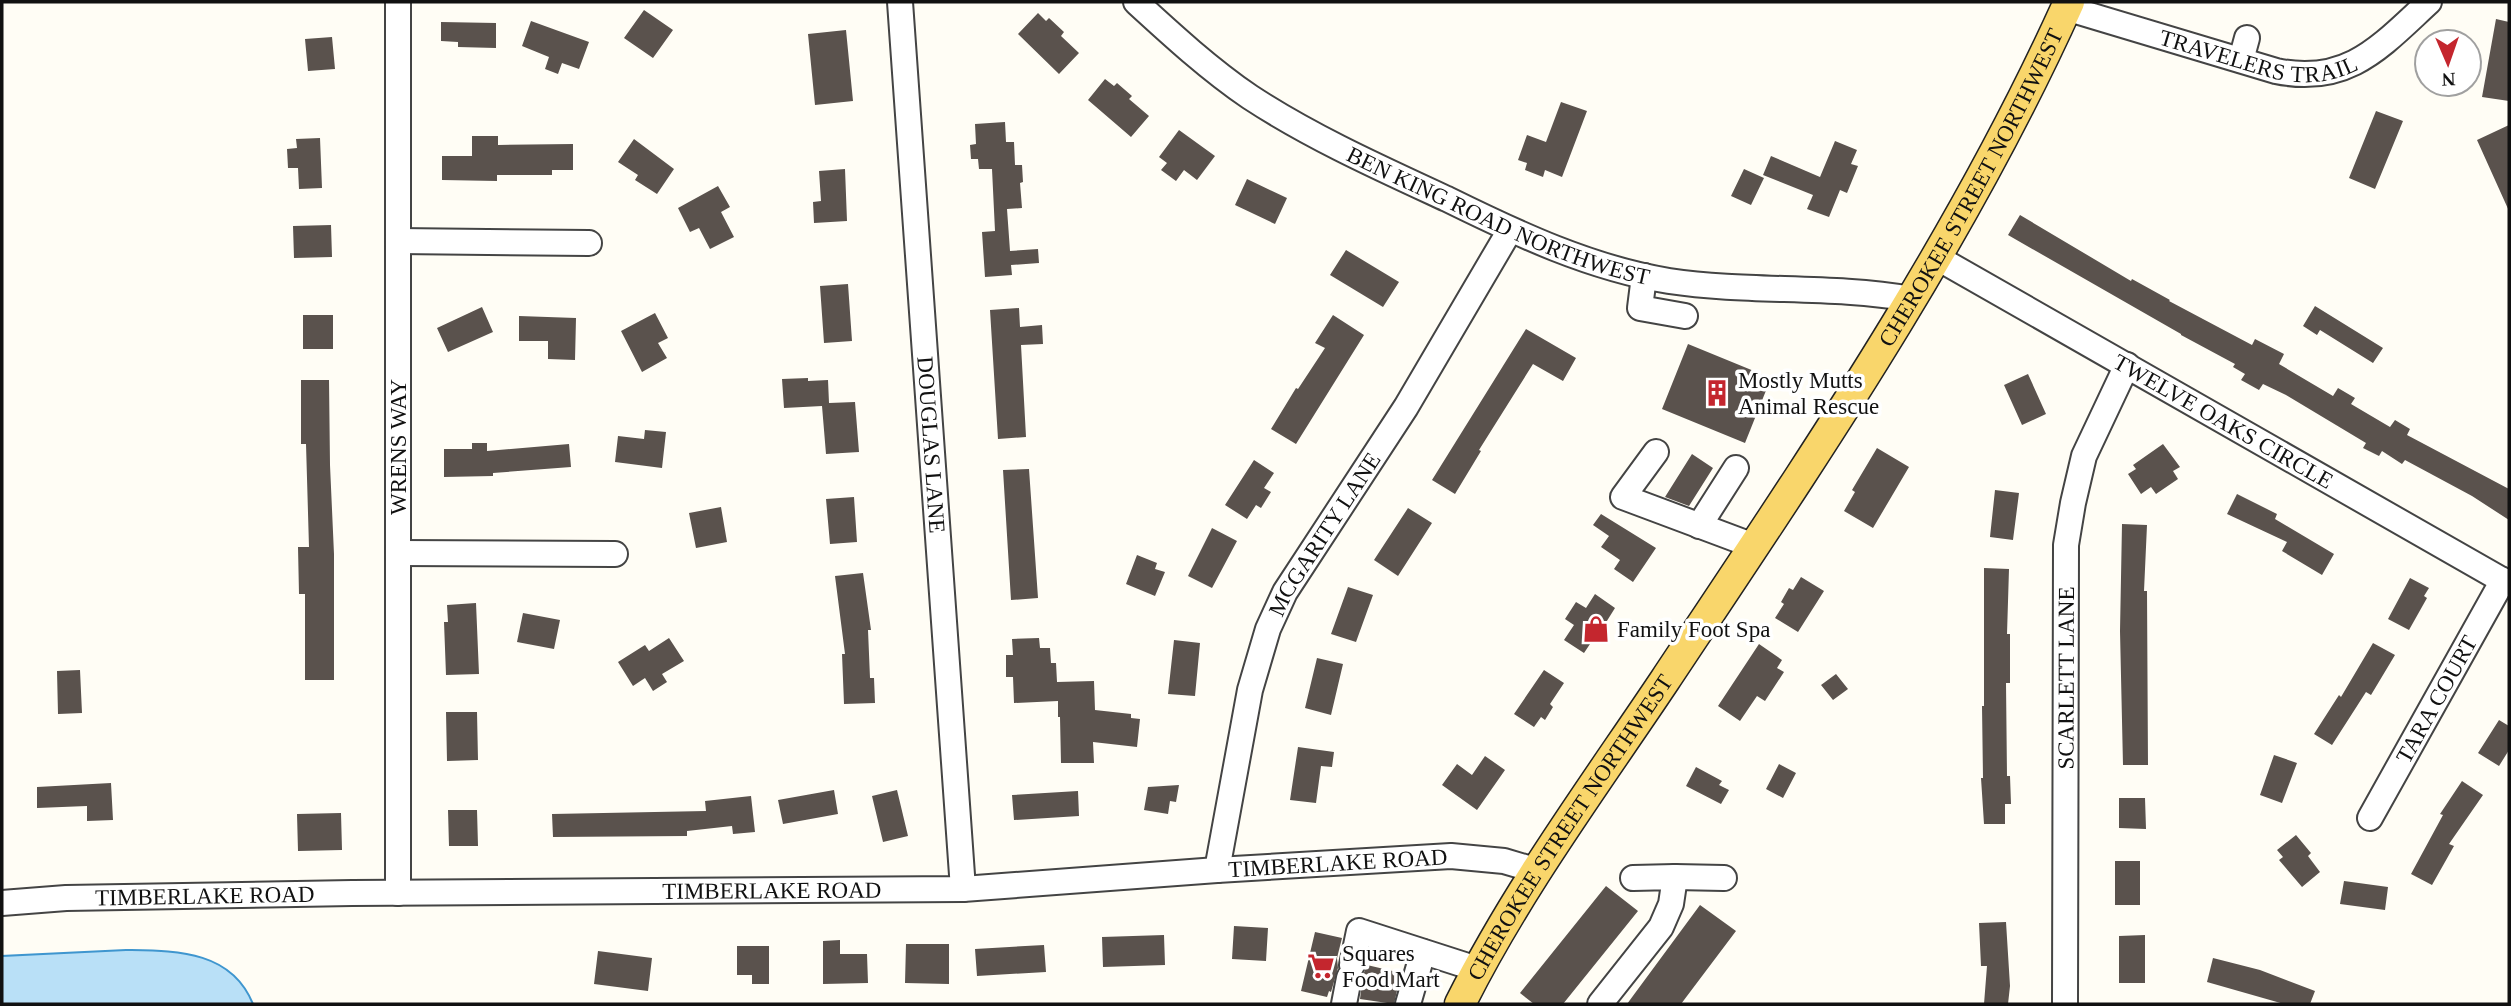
<svg xmlns="http://www.w3.org/2000/svg" width="2511" height="1006" font-family="'Times New Roman',serif">
	<style>
		.water { fill: #b9e0f7; stroke: #3f96cf; stroke-width: 2 }
		.building { fill: #5a524d }
		.lines { fill: none; stroke-linecap: round; stroke-linejoin: round }
		.minor-casing { stroke: #444; stroke-width: 28 }
		.major-casing { stroke: #222; stroke-width: 33 }
		.minor { stroke: #fff; stroke-width: 24 }
		.major { stroke: #f9d66b; stroke-width: 30 }
		.labels { text-anchor: middle; stroke-width: 7; stroke-linejoin: round; paint-order: stroke }
		.street-label { font-size: 23px; fill: #111; stroke: #fff }
		.poi-label { font-size: 23px; fill: #111; stroke: #fff; text-anchor: start }
	</style>
	<rect width="100%" height="100%" fill="#fffdf5"/>
	<path class="water" d="M126 950C176 951 231 950 253 1004H2V956Z"/>
	<path class="building" d="M644 10 673 30 653 58 624 38Z
		M1038 13 1046 21 1049 18 1064 32 1061 36 1079 53 1059 74 1018 34Z
		M2496 19 2509 22V101L2482 97Z
		M531 21 589 42 579 69 562 63 558 74 545 69 549 57 522 46Z
		M441 22 496 23V48L458 47V42L441 41Z
		M846 30 853 101 815 105 808 34Z
		M332 37 335 69 308 71 305 39Z
		M1105 79 1114 86 1117 83 1132 96 1129 99 1149 116 1131 137 1088 100Z
		M1561 102 1587 111 1562 177 1545 170 1543 177 1525 170 1527 163 1518 160 1527 135 1546 142Z
		M2376 111 2403 121 2375 189 2349 178Z
		M1005 122 1006 142H1014L1015 165H1022L1023 182 1020 183 1022 208 1007 209 1010 251 1038 249 1039 263 1011 265 1012 275 985 277 982 232 995 231 992 169H979L978 159H971L970 145 976 144 975 124Z
		M2509 125V211L2477 140Z
		M1179 130 1215 156 1197 180 1184 170 1176 181 1161 170 1167 163 1159 157Z
		M472 136H498V145L573 144V170H552V175H497V181L442 180V156H472Z
		M320 138 322 188 299 189 298 168H288L287 149 297 148 296 139Z
		M634 139 674 169 657 194 635 180 638 175 618 162Z
		M1835 141 1857 150 1851 164 1858 166 1847 193 1840 190 1829 217 1807 209 1813 195 1763 175 1771 156 1820 177Z
		M845 169 847 221 814 223 813 202 821 201 819 171Z
		M1744 169 1764 178 1751 205 1731 196Z
		M1247 179 1287 198 1275 224 1235 205Z
		M718 186 730 207 721 212 734 237 710 249 699 228 690 232 678 208Z
		M2020 215 2131 281 2132 279 2170 300 2169 301 2252 345 2255 339 2284 354 2279 364 2333 396 2338 388 2355 398 2351 404 2390 427 2395 420 2410 429 2407 435 2509 489V520L2472 496 2405 460 2402 464 2382 451 2379 456 2363 448 2366 443 2286 395 2263 384 2259 390 2241 380 2245 374 2233 367 2235 364 2181 335V334L2008 235Z
		M331 225 332 257 294 258 293 226Z
		M1346 250 1399 282 1383 307 1330 275Z
		M848 284 852 341 824 343 820 286Z
		M2315 306 2383 348 2373 363 2320 330 2317 335 2303 326Z
		M482 307 493 332 448 352 437 328Z
		M1019 308 1020 327 1042 325 1043 344 1021 345 1026 437 998 439 990 310Z
		M655 313 668 338 658 343 667 358 642 372 621 331Z
		M303 315H333V349H303Z
		M1333 315 1364 335 1296 444 1271 429 1296 388 1298 389 1325 348 1315 343Z
		M519 316 576 318 575 360 548 359V341H519Z
		M1526 329 1576 358 1563 381 1533 364 1479 450 1481 451 1455 494 1432 480Z
		M1688 344 1771 378 1745 443 1662 409Z
		M2028 374 2046 414 2022 425 2004 385Z
		M808 378V381L828 380 829 403 855 402 859 452 826 454 822 406 784 408 782 379Z
		M301 380H329L330 465 334 554V680H305V594H299L298 547H309L306 444H301Z
		M645 430 666 432 662 468 615 462 618 436 644 439Z
		M472 443H487V451L569 444 571 467 493 473V476L444 477V449H472Z
		M2163 444 2180 467 2173 471 2178 479 2156 494 2151 487 2141 494 2128 474 2136 469 2133 465Z
		M1877 448 1909 467 1873 528 1844 511 1855 492 1852 490Z
		M1692 454 1713 468 1689 506 1665 497Z
		M1254 460 1274 473 1264 488 1271 492 1261 508 1256 505 1247 519 1225 505Z
		M1029 469 1038 598 1011 600 1003 470Z
		M1995 490 2019 493 2013 540 1990 537Z
		M2237 494 2277 514 2275 519 2334 554 2322 575 2282 551 2287 542 2227 514Z
		M854 497 857 542 830 544 826 499Z
		M721 507 727 542 696 548 689 513Z
		M1408 508 1432 523 1398 576 1374 560Z
		M1601 514 1656 548 1633 582 1614 569 1620 560 1601 547 1609 536 1593 525Z
		M2122 524 2147 525 2144 591H2147L2148 765H2123L2120 631Z
		M1212 528 1237 541 1212 588 1188 576Z
		M1137 555 1157 563 1155 569 1165 572 1155 596 1126 584Z
		M1984 568 2009 569 2007 634H2010V683H2006L2007 776H2010L2011 804H2005V824H1984L1981 778H1983L1982 706H1984Z
		M863 573 871 630H868L870 678H874L875 703 844 704 842 654H845L835 576Z
		M1801 577 1824 591 1798 632 1775 618 1784 604 1781 602 1789 588 1793 590Z
		M2410 578 2429 588 2424 596 2427 598 2409 630 2388 619Z
		M1348 587 1373 595 1356 642 1331 634Z
		M1595 594 1615 608 1605 624 1609 626 1599 641 1594 638 1584 653 1564 640 1574 625 1565 619 1576 602 1586 608Z
		M476 603 479 674 446 675 444 622H448L447 605Z
		M523 613 560 620 554 649 517 642Z
		M669 638 684 661 662 674 667 682 653 691 645 678 633 686 618 662 645 645 649 651Z
		M1039 638 1040 648H1050L1051 663H1056L1057 682 1094 681 1095 710 1131 714V718L1140 719 1137 747 1093 742 1094 763H1061L1060 717H1058V701L1014 703 1013 677H1006V655H1013L1012 639Z
		M1174 640 1200 643 1195 696 1168 694Z
		M2373 643 2395 655 2371 695 2366 692 2332 745 2314 734 2339 695 2341 697Z
		M1759 644 1782 660 1777 668 1784 672 1765 701 1757 696 1740 721 1718 706Z
		M1317 658 1343 664 1331 715 1305 708Z
		M80 670 82 713 58 714 57 671Z
		M1544 670 1564 683 1550 704 1553 707 1545 720 1541 717 1534 727 1514 714Z
		M1836 674 1848 689 1833 700 1821 685Z
		M446 712H477L478 760 447 761Z
		M2499 720 2509 726V750L2499 766 2478 753Z
		M1298 747 1334 752 1332 767 1321 766 1316 803 1290 800Z
		M2274 755 2297 763 2282 803 2260 795Z
		M1485 756 1505 770 1477 810 1442 785 1457 764 1472 775Z
		M1779 764 1796 773 1783 798 1766 789Z
		M1696 767 1722 781 1719 785 1729 790 1721 804 1686 786Z
		M2462 781 2483 795 2449 844 2454 846 2432 885 2411 874 2443 815 2440 814Z
		M111 783 113 820 87 821V806L37 808V787Z
		M1179 785 1176 802 1170 801 1168 814 1144 810 1148 787Z
		M834 790 838 814 783 824 778 800Z
		M897 790 908 836 883 842 872 796Z
		M1078 791 1079 816 1014 820 1012 795Z
		M751 796 755 832 733 834 732 826 687 831V836L553 837 552 814 706 811 705 801Z
		M2119 798H2145L2146 829 2119 828Z
		M448 810H477L478 846H449Z
		M341 813 342 850 298 851 297 814Z
		M2296 835 2311 853 2308 856 2320 872 2302 887 2279 860 2283 857 2277 850Z
		M2115 861H2140V905H2115Z
		M2344 881 2388 887 2385 910 2340 904Z
		M1606 886 1638 911 1563 1004H1534L1520 993Z
		M1700 905 1736 931 1681 1004H1627Z
		M2006 922 2010 986 2008 1004H1984L1987 966H1981L1979 923Z
		M1234 926 1268 928 1266 961 1232 959Z
		M1315 932 1342 938 1337 958 1338 968 1331 992 1329 991 1327 997 1301 991Z
		M1164 935 1165 965 1103 967 1102 937Z
		M2145 935V983H2119V936Z
		M840 940V954H867L868 983 823 984V941Z
		M906 944H949V984L905 983Z
		M1044 945 1046 972 977 976 975 949Z
		M737 946H769V984H752V975H737Z
		M598 951 652 958 648 991 594 984Z
		M2213 958 2260 970 2315 991 2310 1004H2284L2207 982Z
		M1367 965 1401 973 1394 1004 1360 999 1363 975Z"/>
	<g class="lines">
		<defs>
			<g id="minor">
				<path d="M398 2V893"/>
				<path id="s1" d="M900 2 963 889"/>
				<path id="s2" d="M1136 2C1172 35 1209 69 1250 97 1311 137 1380 168 1447 199 1518 234 1590 268 1669 281 1749 293 1831 285 1911 299"/>
				<path id="s3" d="M2066 8 2276 71C2348 86 2381 46 2429 2"/>
				<path d="M2241 60 2247 38"/>
				<path d="M398 241 589 243"/>
				<path id="s4" d="M1936 257 2509 584"/>
				<path d="M1644 276 1640 308 1685 316"/>
				<path d="M1656 452 1623 497 1754 546"/>
				<path d="M1699 526 1736 468"/>
				<path d="M398 553 615 554"/>
				<path id="s5" d="M2370 818 2503 580"/>
				<path id="s6" d="M1217 870 1250 690 1268 629 1285 592 1406 407 1510 230"/>
				<path d="M1675 877 1724 878"/>
				<path id="s7" d="M2 903 66 898 352 893 963 889 1217 870 1451 856 1504 861 1538 871"/>
				<path d="M1352 965 1359 931 1477 969"/>
				<path d="M1344 1004 1349 978"/>
				<path d="M1408 1004 1423 952"/>
				<path d="M1600 1004 1661 927 1671 904 1675 877 1633 878"/>
				<path id="s8" d="M2065 1004 2066 545 2073 503 2084 456 2127 365"/>
			</g>
			<g id="major">
				<path id="s9" d="M1460 1004C1517 890 1594 786 1665 680 1810 462 1961 242 2069 2"/>
			</g>
		</defs>
		<use href="#minor" class="minor-casing"/>
		<use href="#major" class="major-casing"/>
		<use href="#minor" class="minor"/>
		<use href="#major" class="major"/>
	</g>
	<defs>
		<symbol id="building-bare" viewBox="-9 -9 18 18"><path d="M-4-6H4V6H1V3H-1V6H-4ZM-2.5-4.3h1.7v1.8h-1.7ZM.8-4.3h1.7v1.8H.8ZM-2.5-1h1.7V.8h-1.7ZM.8-1h1.7V.8H.8Z" fill="#c4262e" stroke="#fff" stroke-width="2.5" paint-order="stroke"/></symbol>
		<symbol id="shop-bare" viewBox="-9 -9 18 18"><path d="M-5-2.5h2.3a2.7 3.5 0 0 1 5.4 0H5L5.5 6h-11ZM-1.5-2.5h3a1.5 2.3 0 0 0-3 0Z" fill="#c4262e" stroke="#fff" stroke-width="2.5" paint-order="stroke"/></symbol>
		<symbol id="supermarket-bare" viewBox="-9 -9 18 18"><path d="M-6-5.5h2.5l.6 2H6L4.5 2H-2.5L-4.4-4H-6ZM-1.5 3.2a1.3 1.3 0 1 0 .1 0ZM3 3.2a1.3 1.3 0 1 0 .1 0Z" fill="#c4262e" stroke="#fff" stroke-width="2.5" paint-order="stroke"/></symbol>
	</defs>
	<g fill-rule="evenodd">
		<use href="#building-bare" x="1698" y="374" width="38" height="38"/>
		<use href="#shop-bare" x="1577" y="610" width="38" height="38"/>
		<use href="#supermarket-bare" x="1302" y="947" width="38" height="38"/>
	</g>
	<g class="labels">
		<g class="street-label">
			<text dy="8" stroke="none"><textPath href="#s3" startOffset="200">TRAVELERS TRAIL</textPath></text>
			<text dy="8" stroke="none"><textPath href="#s9" startOffset="964">CHEROKEE STREET NORTHWEST</textPath></text>
			<text dy="8" stroke="none"><textPath href="#s2" startOffset="425">BEN KING ROAD NORTHWEST</textPath></text>
			<text dy="8" stroke="none"><textPath href="#s4" startOffset="331">TWELVE OAKS CIRCLE</textPath></text>
			<text dy="8" stroke="none"><textPath href="#s1" startOffset="444">DOUGLAS LANE</textPath></text>
			<text transform="translate(398 447) rotate(-90)" y="8">WRENS WAY</text>
			<text dy="8" stroke="none"><textPath href="#s6" startOffset="357">MCGARITY LANE</textPath></text>
			<text dy="8" stroke="none"><textPath href="#s8" startOffset="326">SCARLETT LANE</textPath></text>
			<text dy="8" stroke="none"><textPath href="#s5" startOffset="136">TARA COURT</textPath></text>
			<text dy="8" stroke="none"><textPath href="#s9" startOffset="208">CHEROKEE STREET NORTHWEST</textPath></text>
			<text dy="8" stroke="none"><textPath href="#s7" startOffset="1337">TIMBERLAKE ROAD</textPath></text>
			<text dy="8" stroke="none"><textPath href="#s7" startOffset="770">TIMBERLAKE ROAD</textPath></text>
			<text dy="8" stroke="none"><textPath href="#s7" startOffset="203">TIMBERLAKE ROAD</textPath></text>
		</g>
		<g class="poi-label">
			<text x="1738" y="388">Mostly Mutts<tspan x="1738" dy="26">Animal Rescue</tspan></text>
			<text x="1617" y="637">Family Foot Spa</text>
			<text x="1342" y="961">Squares<tspan x="1342" dy="26">Food Mart</tspan></text>
		</g>
	</g>
	<rect width="2511" height="1006" fill="none" stroke="#111111" stroke-width="7"/>
	<g transform="translate(2448 63) rotate(178)"><circle r="33" fill="#ffffff" stroke="#a0a0a0" stroke-width="2"/>
	<path d="M0-5L12 26L0 18L-12 26Z" fill="#c4262e"/>
	<text y="-10" font-size="19" font-weight="bold" text-anchor="middle" fill="#111111">N</text>
	</g>
</svg>
